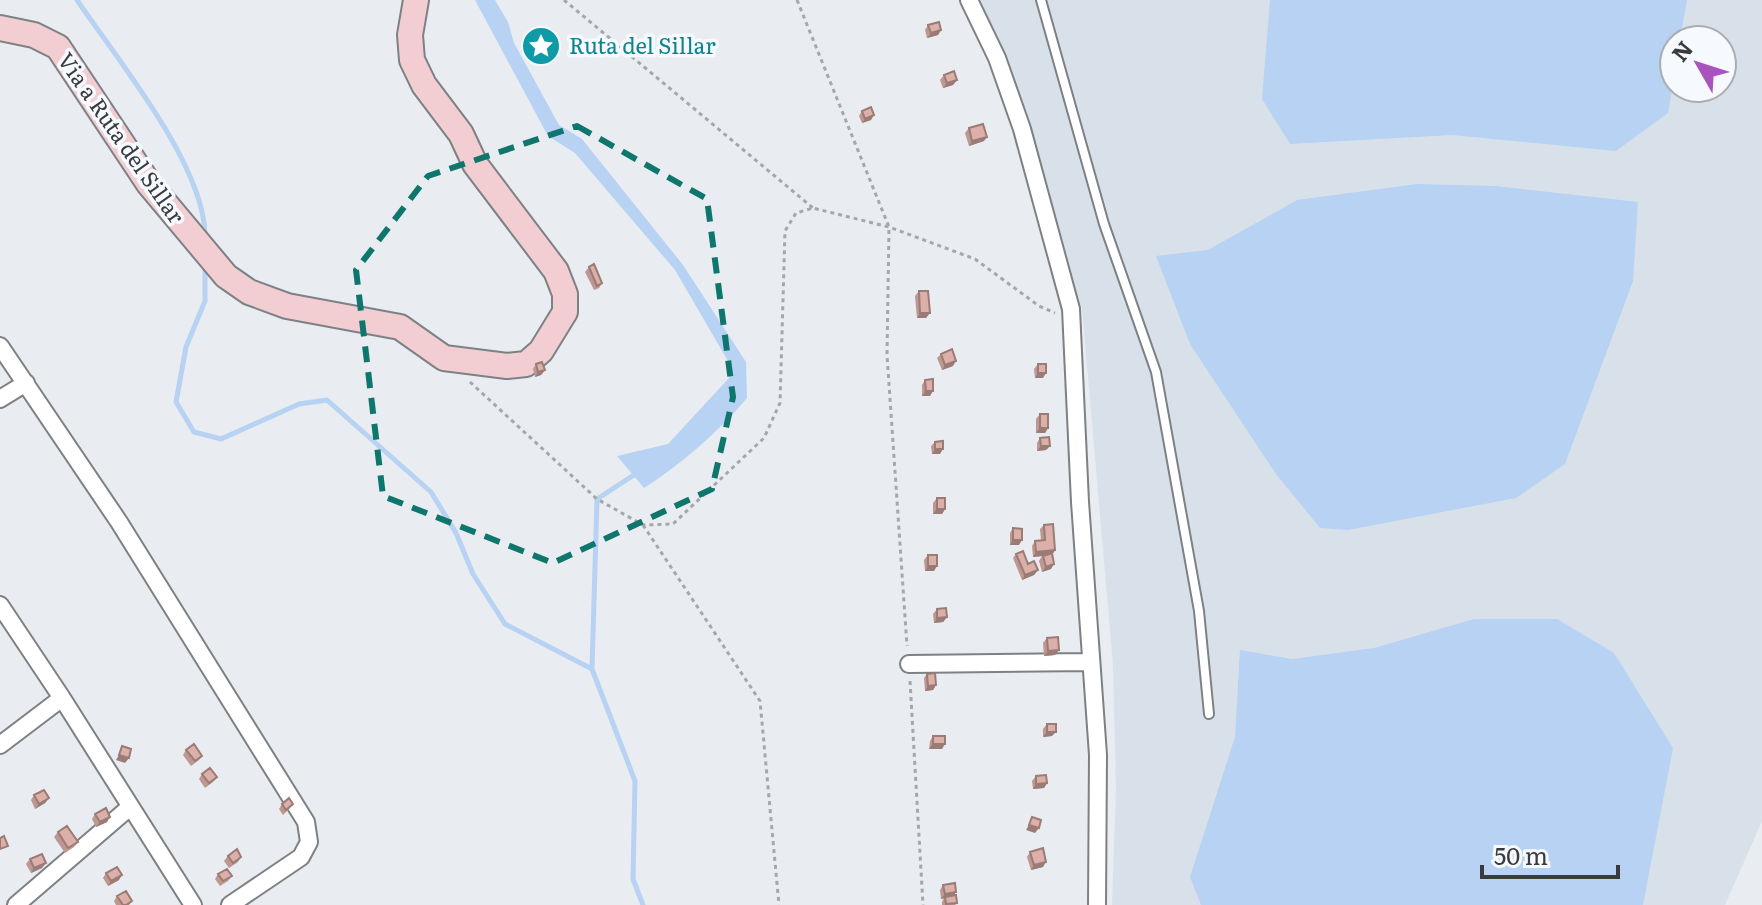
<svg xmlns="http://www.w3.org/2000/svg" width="1762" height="905" font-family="Literata,serif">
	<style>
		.built { fill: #d8e1ea; fill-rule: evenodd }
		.water { fill: #b7d2f2 }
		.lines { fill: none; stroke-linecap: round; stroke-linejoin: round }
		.stream { stroke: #b7d2f2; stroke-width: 5 }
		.lane-casing { stroke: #7d8184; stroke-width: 12 }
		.street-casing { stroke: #7d8184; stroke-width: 20 }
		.secondary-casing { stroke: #7d8184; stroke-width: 28 }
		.path { stroke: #a5a7aa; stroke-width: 3; stroke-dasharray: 4 4; stroke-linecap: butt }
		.lane { stroke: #fff; stroke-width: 8 }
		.street { stroke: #fff; stroke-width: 16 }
		.secondary { stroke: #f2ced2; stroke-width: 24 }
		.wall { fill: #bd9790 }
		.shaded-wall { fill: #9a7b76 }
		.building { fill: #dcb0a8; stroke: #9a7b76; stroke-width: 2 }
		.marked { fill: none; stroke: #0f766e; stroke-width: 6; stroke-dasharray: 16 10; stroke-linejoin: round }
		.labels { text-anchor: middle; stroke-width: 7; stroke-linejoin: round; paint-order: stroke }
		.culture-label { font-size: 22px; fill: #0d838f; stroke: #f6fafe; text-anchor: start }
		.street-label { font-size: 22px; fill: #3a3b3d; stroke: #f6fafe }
	</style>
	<rect width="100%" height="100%" fill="#e9ecf0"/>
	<path class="built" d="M981 0H1762V821L1725 905H1112L1116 787 1113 665 1082 308ZM1674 40H1722V88H1674Z"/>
	<path class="water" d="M475 0H495L508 22 514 43 559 125 582 139 683 265 746 362 747 398C717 433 683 463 644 488L617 456 668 444 729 378 728 361 675 270 575 153 548 136Z
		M1270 0H1687L1680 40H1674V79L1668 113 1616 151 1452 135 1290 144 1262 99Z
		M1417 184 1495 186 1638 202 1633 281 1565 464 1516 498 1348 530 1320 528 1276 474 1190 344 1156 256 1208 250 1297 200Z
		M1474 619H1557L1614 653 1673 748 1643 905H1201L1190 877 1235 737 1240 650 1292 659 1374 648Z"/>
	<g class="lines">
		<path class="stream" d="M77 0C117 59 204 164 205 235
			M205 265V301L186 347 176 402 194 432 221 439 299 404 327 400 431 492 456 533 473 574 505 624 592 669
			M637 473 597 499 592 669 635 781 633 879 643 905"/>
		<defs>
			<path id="lane" d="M1041 0 1104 224 1156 372 1199 611 1209 714"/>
			<path id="street" d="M969 0 997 58 1022 129 1071 309 1080 502 1098 755 1097 905
				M0 346 119 522 306 822 309 842 301 857 230 905
				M0 399 26 383
				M0 605 62 698 0 745
				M909 664 1090 662
				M62 698 193 905
				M16 905 130 807"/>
			<path id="secondary" d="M0 28 34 35 58 47 149 184 226 276 249 292 287 306 400 327 444 358 507 366 526 364 541 351 565 312V294L556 271 475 164 461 134 424 85 412 60 410 35 416 0"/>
		</defs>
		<use href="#lane" class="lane-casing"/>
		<use href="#street" class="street-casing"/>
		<use href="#secondary" class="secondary-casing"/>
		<path class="path" d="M564 0 813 208
			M797 0 889 227 887 355 907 646
			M470 382 597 499 643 525 673 524 764 438 780 403 785 231 796 213 813 208 889 227 975 259 1039 306 1055 313
			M643 525 760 701 779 905
			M910 681 923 905"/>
		<use href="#lane" class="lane"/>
		<use href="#street" class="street"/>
		<use href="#secondary" class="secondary"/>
	</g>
	<path class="wall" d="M928 25 941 30 938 35 927 38 925 30Z
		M944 75 957 80 953 85 943 88 940 80Z
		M862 111 871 120 862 123 859 116Z
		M969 128 984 141 969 146 965 133Z
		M589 267 602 283 599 288 594 290 585 272Z
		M919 291 926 318H917L915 296Z
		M941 354 953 366 942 370 937 358Z
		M536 364 545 370 541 375 535 377 533 369Z
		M1038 364 1043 378H1035L1034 369Z
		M925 380 930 396H922V385Z
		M1040 414 1048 428 1045 433H1036V419Z
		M1040 438 1050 446 1046 450 1037 451V443Z
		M935 442 940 454H932L931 446Z
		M937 498 945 509 942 514H933V503Z
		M1044 525 1055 550 1052 555 1051 569 1042 572 1039 561 1042 556 1033 557 1032 546 1035 541 1041 540 1040 529Z
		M1013 528 1019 545H1010V533Z
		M1016 554 1038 570 1034 575 1022 580 1013 558Z
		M928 555 934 571H925L924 560Z
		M937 609 947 617 943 622 934 623 933 614Z
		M1047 638 1055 655 1044 656 1043 643Z
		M927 674 936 685 933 690 925 691 924 678Z
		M1047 724 1052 736 1043 737V729Z
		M933 736 942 749H929L930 741Z
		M186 750 202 756 199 760 191 766 183 755Z
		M202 774 217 777 213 782 205 788 199 779Z
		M1036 776 1047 783 1044 788 1033 789 1032 781Z
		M34 795 49 798 45 803 35 809 31 800Z
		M282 804 290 808 283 815 279 809Z
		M95 814 107 822 96 827 92 819Z
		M58 832 78 842 74 847 65 853 54 837Z
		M1030 852 1043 867 1031 870 1027 857Z
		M228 856 241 857 238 862 229 868 224 861Z
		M30 859 42 868 31 873 26 864Z
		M106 873 119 880 108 886 103 878Z
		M218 874 232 876 228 881 220 886 215 879Z
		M943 885 956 892 954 895 957 903 955 905H942V902L944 898 941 899 940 890Z
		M117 896 132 901 129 905H116L114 901Z"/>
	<path class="shaded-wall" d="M941 30 938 35 927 38 931 33Z
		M957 80 953 85 943 88 947 83Z
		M874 115 871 120 862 123 865 119Z
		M987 137 984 141 969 146 972 141Z
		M920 313H930L926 318H917Z
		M956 361 953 366 942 370 945 365Z
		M545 370 541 375 535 377 538 372Z
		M1038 373H1046L1043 378H1035Z
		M926 391H933L930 396H922Z
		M1040 428H1048L1045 433H1036Z
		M1041 446H1050L1046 450 1037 451Z
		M935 449H943L940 454H932Z
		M937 509H945L942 514H933Z
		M1013 540H1022L1019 545H1010Z
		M1055 550 1052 555 1033 557 1036 552Z
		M1054 564 1051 569 1042 572 1046 567Z
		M928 566H937L934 571H925Z
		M1038 570 1034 575 1022 580 1025 575Z
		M947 617 943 622 934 623 937 618Z
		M1059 650 1055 655 1044 656 1048 651Z
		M936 685 933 690 925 691 928 686Z
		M1047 732H1056L1052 736 1043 737Z
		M933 744H945L942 749H929Z
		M119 755 129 758 125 763 116 760Z
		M1047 783 1044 788 1033 789 1036 784Z
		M49 798 45 803 35 809 39 804Z
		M110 817 107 822 96 827 100 822Z
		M1029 825 1039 828 1035 833 1026 830Z
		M1046 862 1043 867 1031 870 1034 865Z
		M46 863 42 868 31 873 34 868Z
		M122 875 119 880 108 886 111 881Z
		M956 892 953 897 941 899 945 894Z"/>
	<path class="building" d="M939 22 941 30 931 33 928 25Z
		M954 71 957 80 947 83 944 75Z
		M871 107 874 115 865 119 862 111Z
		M983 124 987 137 972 141 969 128Z
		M594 264 602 283 597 286 589 267Z
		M919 291H928L930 313H920Z
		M952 349 956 361 945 365 941 354Z
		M542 362 545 370 538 372 536 364Z
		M1038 364H1046V373H1038Z
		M933 379V391H926L925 380Z
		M1040 414H1048V428H1040Z
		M1049 437 1050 446H1041L1040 438Z
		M943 441V449H935V442Z
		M937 498H945V509H937Z
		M1053 524 1055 550 1036 552 1035 541 1045 540 1044 525Z
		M1013 528 1022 529V540H1013Z
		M1023 551 1028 564 1034 561 1038 570 1025 575 1016 554Z
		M1052 553 1054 564 1046 567 1043 556Z
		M928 555H937V566H928Z
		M946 608 947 617 937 618V609Z
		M1058 637 1059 650 1048 651 1047 638Z
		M935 673 936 685 928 686 927 674Z
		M1047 724H1056V732H1047Z
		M933 736H945V744H933Z
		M194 744 202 756 195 761 186 750Z
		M122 746 131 749 129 758 119 755Z
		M210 768 217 777 209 783 202 774Z
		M1046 775 1047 783 1036 784V776Z
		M44 790 49 798 39 804 34 795Z
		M289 798 293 804 286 810 282 804Z
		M106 808 110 817 100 822 95 814Z
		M1032 817 1041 820 1039 828 1029 825Z
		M67 826 78 842 68 848 58 832Z
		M4 836 8 846 0 849V838Z
		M1043 848 1046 862 1034 865 1030 852Z
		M237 849 241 857 233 863 228 856Z
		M42 854 46 863 34 868 30 859Z
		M117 867 122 875 111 881 106 873Z
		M227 869 232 876 223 881 218 874Z
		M955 883 956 892 945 894 943 885Z
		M126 891 132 901 126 905H123L117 896Z
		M956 895 957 903 946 904 945 897Z"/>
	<path class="marked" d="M577 126 707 199 733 397 712 489 553 563 383 496 356 270 428 176Z"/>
	<defs>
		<symbol id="sight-disc" viewBox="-11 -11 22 22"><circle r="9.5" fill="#0f9aa8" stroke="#f6fafe"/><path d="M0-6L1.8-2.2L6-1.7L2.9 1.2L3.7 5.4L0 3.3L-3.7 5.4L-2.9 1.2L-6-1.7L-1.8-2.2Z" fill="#fff"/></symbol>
	</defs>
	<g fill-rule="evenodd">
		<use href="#sight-disc" x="519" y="24" width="44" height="44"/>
	</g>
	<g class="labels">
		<g class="culture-label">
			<text x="569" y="54">Ruta del Sillar</text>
		</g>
		<g class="street-label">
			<text transform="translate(121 138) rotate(55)" y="8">Via a Ruta del Sillar</text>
		</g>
	</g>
	<g transform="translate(1698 64) rotate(309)"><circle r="38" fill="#f6fafe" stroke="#abaeb1" stroke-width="2"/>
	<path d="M0-6L14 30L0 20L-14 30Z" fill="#a952c0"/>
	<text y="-12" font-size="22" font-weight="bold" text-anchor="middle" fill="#3a3b3d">N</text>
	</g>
	<path d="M1482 865v12h136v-12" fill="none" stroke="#3a3b3d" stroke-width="4"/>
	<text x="1494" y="865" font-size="24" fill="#3a3b3d" stroke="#f6fafe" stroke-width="6" paint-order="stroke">50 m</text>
</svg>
